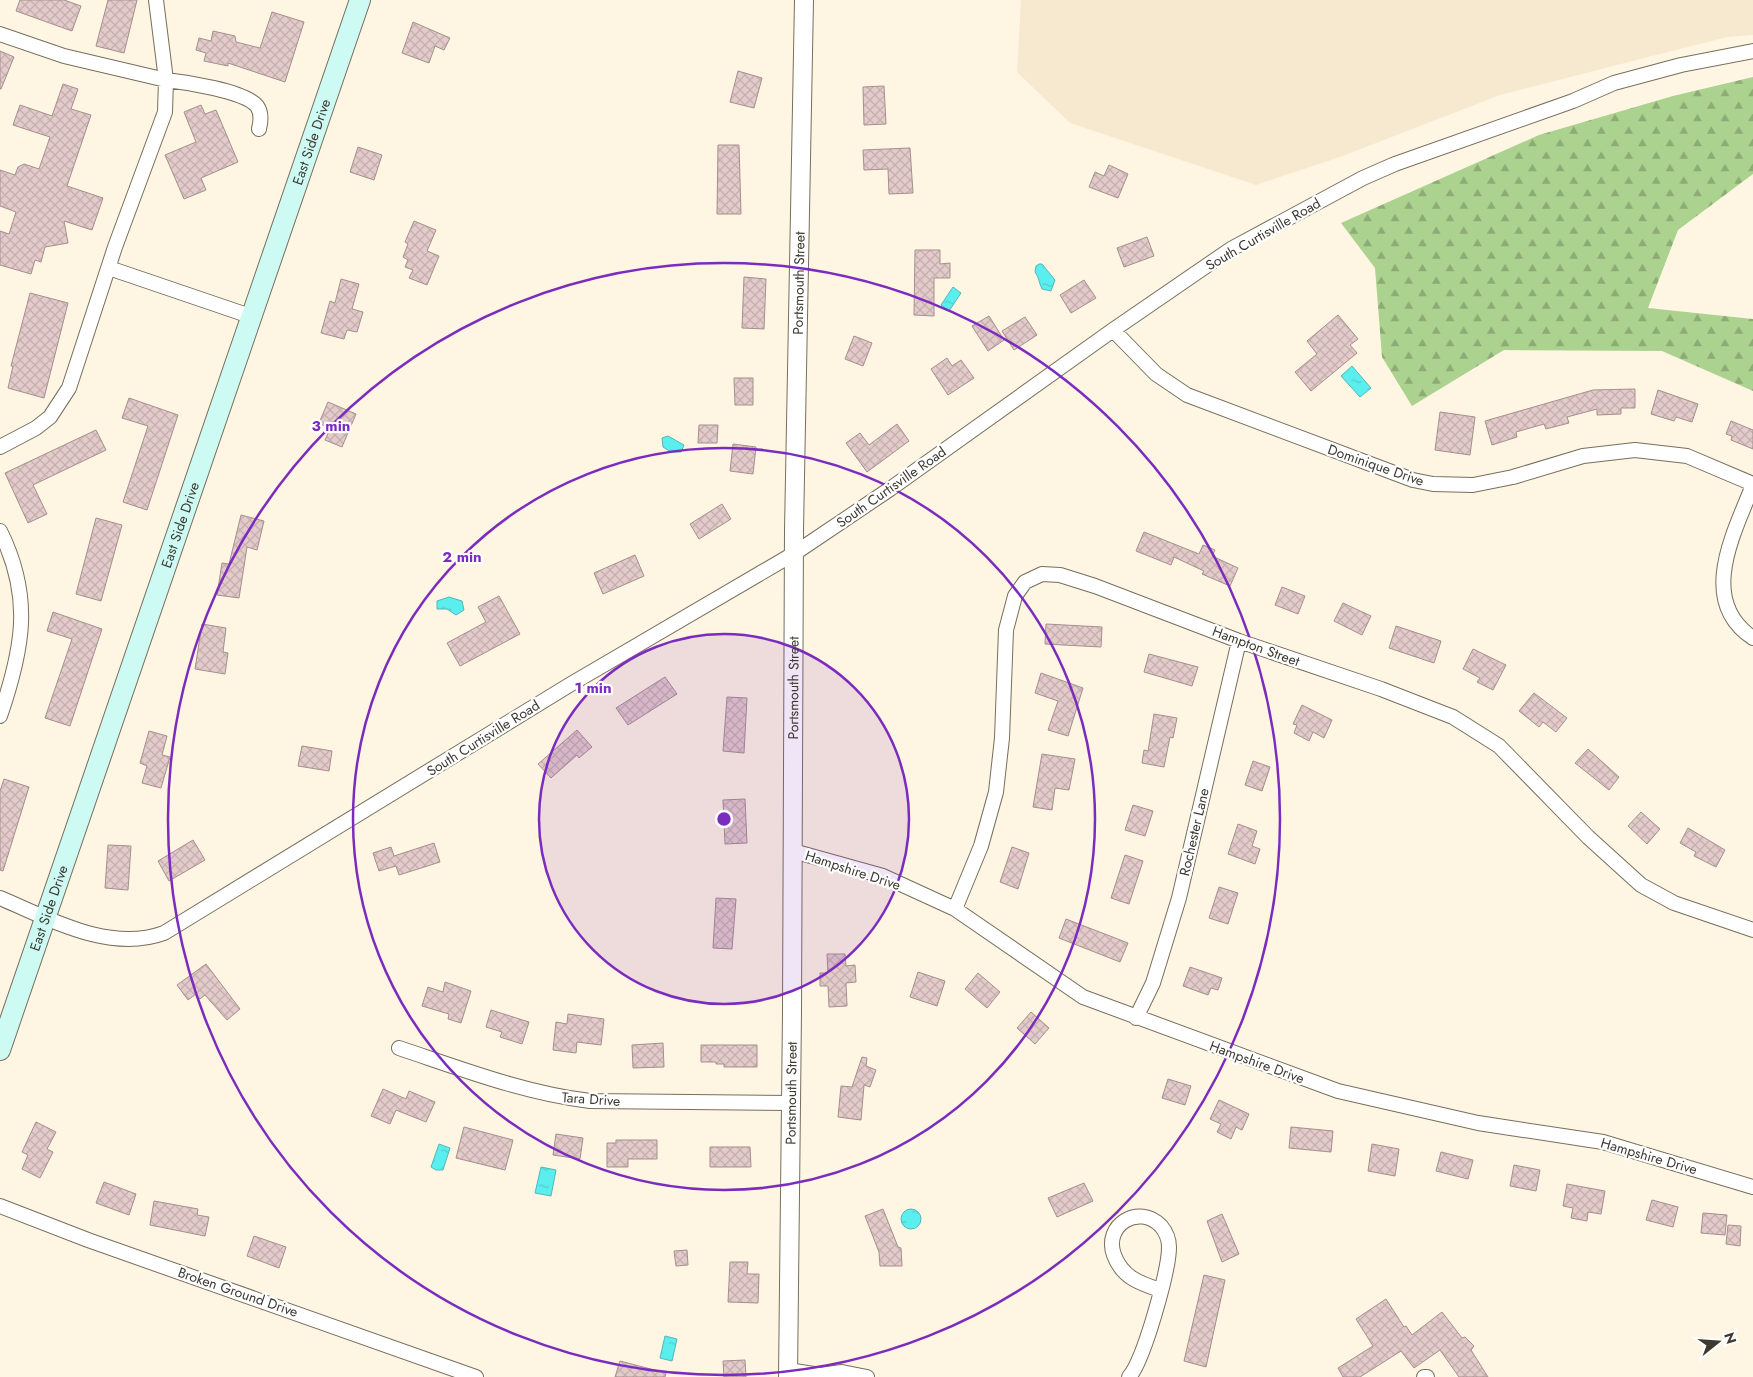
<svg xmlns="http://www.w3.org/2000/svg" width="1753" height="1377" font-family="Jost,sans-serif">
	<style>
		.built { fill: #f6e9d0 }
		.forest { fill: url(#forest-firs) }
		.water { fill: url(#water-ripples); stroke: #52b8b6 }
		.building { fill: url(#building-cross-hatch); stroke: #a58f8e }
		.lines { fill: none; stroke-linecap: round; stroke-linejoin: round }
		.minor-casing { stroke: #776f5e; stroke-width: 16 }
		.tertiary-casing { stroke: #776f5e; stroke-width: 20 }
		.secondary-casing { stroke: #776f5e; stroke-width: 22 }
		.minor { stroke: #fff; stroke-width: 14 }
		.tertiary { stroke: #fff; stroke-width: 18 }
		.secondary { stroke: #cdfbf4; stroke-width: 20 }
		.ring { fill: none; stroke: #7b2cbf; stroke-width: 2.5 }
		.labels { text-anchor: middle; stroke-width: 4.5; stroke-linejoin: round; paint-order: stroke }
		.street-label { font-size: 14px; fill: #3c3931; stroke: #fff }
		.centre { fill: #7b2cbf; stroke: #fff; stroke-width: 2.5 }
		.ring-label { font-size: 15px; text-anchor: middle; font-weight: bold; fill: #7b2cbf; stroke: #fff; stroke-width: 4.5; stroke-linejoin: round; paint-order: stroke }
	</style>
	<defs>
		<pattern id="forest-firs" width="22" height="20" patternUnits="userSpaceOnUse" patternTransform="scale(1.25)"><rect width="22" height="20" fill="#acd28f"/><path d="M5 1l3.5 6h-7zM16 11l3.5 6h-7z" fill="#8dab75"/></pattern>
		<pattern id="water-ripples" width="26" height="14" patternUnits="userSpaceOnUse" patternTransform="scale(1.25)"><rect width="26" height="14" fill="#5beeef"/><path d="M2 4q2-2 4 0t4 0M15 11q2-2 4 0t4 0" fill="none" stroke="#50cdcd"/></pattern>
		<pattern id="building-cross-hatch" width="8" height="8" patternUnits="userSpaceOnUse" patternTransform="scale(1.25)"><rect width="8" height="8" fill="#e3cbca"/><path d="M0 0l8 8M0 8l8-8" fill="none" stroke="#c4afae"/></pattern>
	</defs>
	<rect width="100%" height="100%" fill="#fef5e2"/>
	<path class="built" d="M1021 0H1753V35L1727 37 1500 95 1340 157 1256 185 1070 123 1017 72Z"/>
	<path class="forest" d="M1753 77V174L1678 230 1648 308 1753 319V391L1662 351 1504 350 1412 406 1382 357 1375 268 1341 223 1539 135 1673 96Z"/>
	<path class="water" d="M1039 264H1042L1055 280 1051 291 1042 289C1039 283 1039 277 1035 272L1036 266Z
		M953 287 961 293 949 311 941 305Z
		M1352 366 1371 388 1360 397 1341 376Z
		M668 436 684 445 681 452H671L663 447 662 438Z
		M449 597 462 601 464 610 456 615 447 609H437V601Z
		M439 1144 450 1148 443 1170H436L431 1167Z
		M541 1167 556 1170 551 1196 535 1193Z
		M901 1219a10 10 0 1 1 20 0a10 10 0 1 1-20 0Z
		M665 1336 677 1339 672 1361 660 1358Z"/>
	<path class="building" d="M20 0H64L81 6 72 31 16 11Z
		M108 0H137L124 53 96 46Z
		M272 12 304 22 285 82 228 63V66L204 61 206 53 196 50 199 38 211 41 213 31 235 36 236 42 260 48Z
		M413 22 450 38 444 50 435 46 429 63 402 53Z
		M0 51 14 57 1 89H0Z
		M738 71 762 78 754 108 730 102Z
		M63 84 78 89 71 109 91 115 67 186 103 198 92 230 64 221 68 243 45 247 41 262 35 260 31 274 0 265V231L9 234 16 212 0 206V170L15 175 18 167 24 164 39 169 50 137 13 125 20 105 52 116Z
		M884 86 886 124 864 125 863 87Z
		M201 105 205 114 216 110 238 162 201 178 206 190 184 199 165 155 196 142 184 112Z
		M718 145H739L741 214H717Z
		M358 147 382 155 374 180 350 172Z
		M910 148 913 193 889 194 888 169 864 170 863 150Z
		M1109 165 1128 174 1118 198 1089 187 1095 172 1104 176Z
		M414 221 436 230 427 251 439 256 427 285 409 278 413 270 405 267 408 260 403 257 408 244 405 242Z
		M1147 237 1154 256 1124 267 1117 248Z
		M915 250H940V264L950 263V278H934V316L914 315Z
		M744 277 766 279 764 329 742 328Z
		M341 279 359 284 352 309 363 312 357 332 347 330 344 339 321 333 330 301 335 303Z
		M1084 280 1096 298 1071 313 1060 295Z
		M30 293 68 303 44 398 8 388 13 366H11Z
		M1338 315 1358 339 1350 345 1357 353 1311 391 1295 372 1317 354 1307 341Z
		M989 316 1004 340 988 351 972 326Z
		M1025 317 1037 335 1014 350 1002 331Z
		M854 336 872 343 863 366 845 359Z
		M947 358 952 366 961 360 974 378 948 395 931 369Z
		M734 378H753V405H735Z
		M1635 389V408H1621V414L1597 415V409L1567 417 1569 423 1546 429 1544 424 1516 432 1517 437 1492 445 1485 421 1593 390Z
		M1658 390 1698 404 1692 422 1676 417 1674 421 1651 414Z
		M129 398 178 415 147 510 123 502 148 426 122 418Z
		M328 402 356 414 342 447 325 440 330 429 319 423Z
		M1440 412 1475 417 1470 455 1435 450Z
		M1731 421 1753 430V449L1731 440 1732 436 1726 434Z
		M897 424 909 441 867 472 846 443 860 433 869 445Z
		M699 425H718L717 443H698Z
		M96 430 106 450 33 485 47 514 28 523 5 473Z
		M733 444 756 447 753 474 730 471Z
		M722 504 731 519 699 539 690 524Z
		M241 515 264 521 257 550 247 547 239 598 217 595 222 563 229 564Z
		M96 518 122 525 101 601 76 594Z
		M1144 532 1199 554 1203 545 1215 550 1212 556 1238 568 1230 586 1202 574 1204 571 1174 557 1171 565 1136 551Z
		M635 555 644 576 603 594 594 573Z
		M1282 587 1305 596 1298 614 1275 605Z
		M499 596 520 634 460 666 447 643 486 622 478 607Z
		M1343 603 1371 616 1362 635 1334 621Z
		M53 612 102 629 70 726 45 718 72 639 47 631Z
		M202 624 226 628 223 652 228 653 225 674 195 669Z
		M1046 624 1102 627 1101 647 1045 644Z
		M1396 626 1441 641 1434 663 1389 648Z
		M1473 649 1506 665 1493 690 1477 682 1480 678 1463 669Z
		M1149 654 1198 667 1192 686 1144 672Z
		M1041 673 1083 688 1068 736 1048 730 1058 701 1035 693Z
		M665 677 677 694 628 725 616 708Z
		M1534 693 1567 718 1556 732 1543 722 1539 727 1519 711Z
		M727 697 747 698 744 753 723 751Z
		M1302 705 1332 720 1324 738 1313 732 1309 741 1294 733 1297 725 1293 724Z
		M1154 714 1177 718 1173 738 1170 737 1164 767 1142 763 1144 750 1148 751Z
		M577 730 592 747 579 758 577 755 551 778 538 764Z
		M149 731 167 736 162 755 170 757 161 788 142 783 147 766 140 763Z
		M302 746 332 751 329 771 298 766Z
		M1588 749 1619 777 1609 790 1575 763Z
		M1042 754 1075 759 1069 790 1055 788 1052 810 1033 807Z
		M1253 761 1270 767 1262 791 1245 785Z
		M4 779 29 787 3 871 0 870V791Z
		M745 799 747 843 725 844 723 800Z
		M1133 805 1153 811 1145 836 1125 830Z
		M1641 812 1660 829 1647 844 1628 826Z
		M1238 824 1257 831 1252 846 1260 849 1255 864 1228 854Z
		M1688 828 1725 850 1716 867 1694 856 1696 852 1680 843Z
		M193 840 205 860 169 881 158 861Z
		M434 843 440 862 399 875 396 866 379 871 373 853 391 847 394 856Z
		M108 845 131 846 128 890 105 888Z
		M1012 847 1029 853 1018 889 1000 882Z
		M1125 855 1143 861 1129 904 1111 898Z
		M1219 887 1238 893 1228 924 1209 918Z
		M716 898 736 899 732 949 713 948Z
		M1066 919 1128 943 1120 962 1059 938Z
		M827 954H845L846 966 855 965 856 982 846 983 847 1006 829 1007 828 986H820V973H828Z
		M206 964 240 1009 227 1020 205 995 200 999 196 994 188 1000 177 985Z
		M1190 967 1222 978 1218 990 1211 988 1208 995 1183 986Z
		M918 972 945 981 937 1006 910 997Z
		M978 973 1000 992 987 1008 965 989Z
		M445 982 471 991 461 1023 448 1019 449 1014 422 1006 428 987 443 992Z
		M491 1010 529 1022 522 1044 500 1037 502 1032 486 1027Z
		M1031 1012 1049 1028 1035 1044 1017 1028Z
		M568 1014 604 1019 601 1045 577 1042 576 1053 553 1050 556 1022 567 1024Z
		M663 1043 664 1067 633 1068 632 1045Z
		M701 1045H757V1067H724V1064H716V1062H701Z
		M862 1057 867 1058 866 1066 876 1070 870 1087 864 1085 861 1120 838 1117 841 1086 852 1087Z
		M1168 1079 1191 1086 1185 1105 1162 1098Z
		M383 1089 406 1099 409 1091 435 1102 426 1122 396 1110 390 1124 371 1116Z
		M1219 1100 1249 1114 1242 1130 1236 1127 1231 1139 1217 1132 1221 1124 1210 1119Z
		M36 1122 56 1132 47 1149 53 1152 40 1178 22 1169 28 1155 22 1152Z
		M464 1127 513 1140 505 1170 456 1158Z
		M1291 1127 1333 1131 1331 1152 1289 1148Z
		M556 1134 583 1138 580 1159 553 1155Z
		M616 1140H657V1159H628V1167H607V1143H616Z
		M1372 1144 1399 1149 1395 1176 1368 1171Z
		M710 1147H750L751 1167H710Z
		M1441 1152 1473 1160 1468 1179 1436 1171Z
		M1514 1165 1540 1170 1536 1191 1510 1186Z
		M104 1182 136 1194 129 1215 96 1203Z
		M1084 1183 1093 1201 1057 1217 1048 1198Z
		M1567 1184 1605 1191 1601 1214 1588 1212 1587 1221 1571 1218 1573 1208 1563 1206Z
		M1652 1200 1678 1207 1673 1227 1646 1220Z
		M154 1201 198 1209 197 1215 209 1217 205 1236 150 1225Z
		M883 1209 898 1247 901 1248 902 1266H880L879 1252 865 1216Z
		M1703 1213 1727 1215 1725 1235 1701 1233Z
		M1222 1214 1239 1254 1222 1262 1207 1221Z
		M1728 1225 1741 1226 1740 1246 1726 1244Z
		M254 1236 286 1247 279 1268 247 1256Z
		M687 1250 688 1265 676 1266 674 1251Z
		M730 1262H748L747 1274H759L758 1303 728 1302Z
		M1204 1275 1225 1280 1206 1367 1184 1361Z
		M1386 1299 1404 1327 1406 1326 1412 1335 1442 1312 1462 1338 1465 1337 1474 1346 1471 1350 1488 1377H1459L1440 1350 1414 1368 1401 1351 1360 1377H1343L1338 1368 1373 1346 1356 1319Z
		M745 1360 746 1377H724L723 1361Z
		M620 1361 666 1373 665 1377H615Z"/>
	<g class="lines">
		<defs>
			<path id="minor" d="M156 0 166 80C185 82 245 91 257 106 262 113 261 121 259 129
				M0 34 64 56 166 80 165 112 115 247 69 388 50 417 36 428 0 447
				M109 268 250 316
				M1113 330 1156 374 1187 395 1413 480 1433 484 1473 485 1513 477 1583 456 1635 450 1687 456 1753 484
				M1753 485C1734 533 1697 601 1753 638
				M0 531C33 597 23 649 0 716
				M793 851 883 876 955 909 1083 997 1338 1091 1478 1123 1603 1142 1753 1187
				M0 898C50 919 109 953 164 933L571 684 795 553 890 489 1113 330 1231 249 1363 178 1395 164 1573 101 1614 83 1681 65 1753 51
				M955 909 981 846 996 792 1002 738 1006 630 1015 596 1025 582 1042 574 1060 575 1095 586 1239 641 1381 689 1453 717 1499 746 1588 837 1641 885 1674 903 1753 930
				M1136 1018 1153 983 1179 898 1239 641
				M399 1048C462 1069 524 1093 590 1101L790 1103
				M0 1206 88 1240 476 1377
				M788 1370 820 1375 842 1372 867 1377
				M1129 1377C1144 1360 1169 1270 1169 1247 1169 1240 1166 1232 1161 1226 1139 1203 1103 1225 1114 1255 1122 1277 1139 1283 1160 1290
				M1424 1377H1427"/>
			<g id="tertiary">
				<path id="s1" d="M788 1377 792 1012 794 530 804 0"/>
			</g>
			<g id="secondary">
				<path id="s2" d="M0 1050 360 0"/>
			</g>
		</defs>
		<use href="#minor" class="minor-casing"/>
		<use href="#tertiary" class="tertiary-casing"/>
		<use href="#secondary" class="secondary-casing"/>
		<use href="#minor" class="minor"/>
		<use href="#tertiary" class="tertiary"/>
		<use href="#secondary" class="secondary"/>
	</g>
	<circle cx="724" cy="819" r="185" fill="#7b2cbf" fill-opacity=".12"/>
	<g class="ring">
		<circle cx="724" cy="819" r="185"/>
		<circle cx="724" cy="819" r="371"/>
		<circle cx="724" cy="819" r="556"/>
	</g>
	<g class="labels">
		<g class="street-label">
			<text dy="5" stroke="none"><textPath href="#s2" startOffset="960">East Side Drive</textPath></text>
			<text transform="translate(1263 234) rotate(-30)" y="5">South Curtisville Road</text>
			<text dy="5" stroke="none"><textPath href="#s1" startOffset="1094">Portsmouth Street</textPath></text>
			<text transform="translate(1376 465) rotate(19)" y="5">Dominique Drive</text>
			<text transform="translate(891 487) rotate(-35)" y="5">South Curtisville Road</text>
			<text dy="5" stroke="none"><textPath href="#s2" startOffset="555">East Side Drive</textPath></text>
			<text transform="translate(1256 646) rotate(20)" y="5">Hampton Street</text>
			<text dy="5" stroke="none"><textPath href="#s1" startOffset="689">Portsmouth Street</textPath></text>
			<text transform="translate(483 738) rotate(-32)" y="5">South Curtisville Road</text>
			<text transform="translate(1194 832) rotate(-77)" y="5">Rochester Lane</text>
			<text transform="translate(853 870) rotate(18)" y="5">Hampshire Drive</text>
			<text dy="5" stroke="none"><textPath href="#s2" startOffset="150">East Side Drive</textPath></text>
			<text transform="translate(1257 1062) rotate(20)" y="5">Hampshire Drive</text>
			<text dy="5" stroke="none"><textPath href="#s1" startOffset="284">Portsmouth Street</textPath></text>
			<text transform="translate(591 1099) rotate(4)" y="5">Tara Drive</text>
			<text transform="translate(1649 1156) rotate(16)" y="5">Hampshire Drive</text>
			<text transform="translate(238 1292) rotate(19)" y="5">Broken Ground Drive</text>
		</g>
	</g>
	<circle cx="724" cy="819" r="8" class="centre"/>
	<g class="ring-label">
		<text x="331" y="431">3 min</text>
		<text x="462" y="562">2 min</text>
		<text x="593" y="693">1 min</text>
	</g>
	<g transform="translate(1718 1342) rotate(73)" stroke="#ffffff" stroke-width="4" paint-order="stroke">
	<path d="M0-4L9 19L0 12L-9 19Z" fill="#3c3931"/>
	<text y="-8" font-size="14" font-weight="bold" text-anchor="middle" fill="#3c3931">N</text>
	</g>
</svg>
